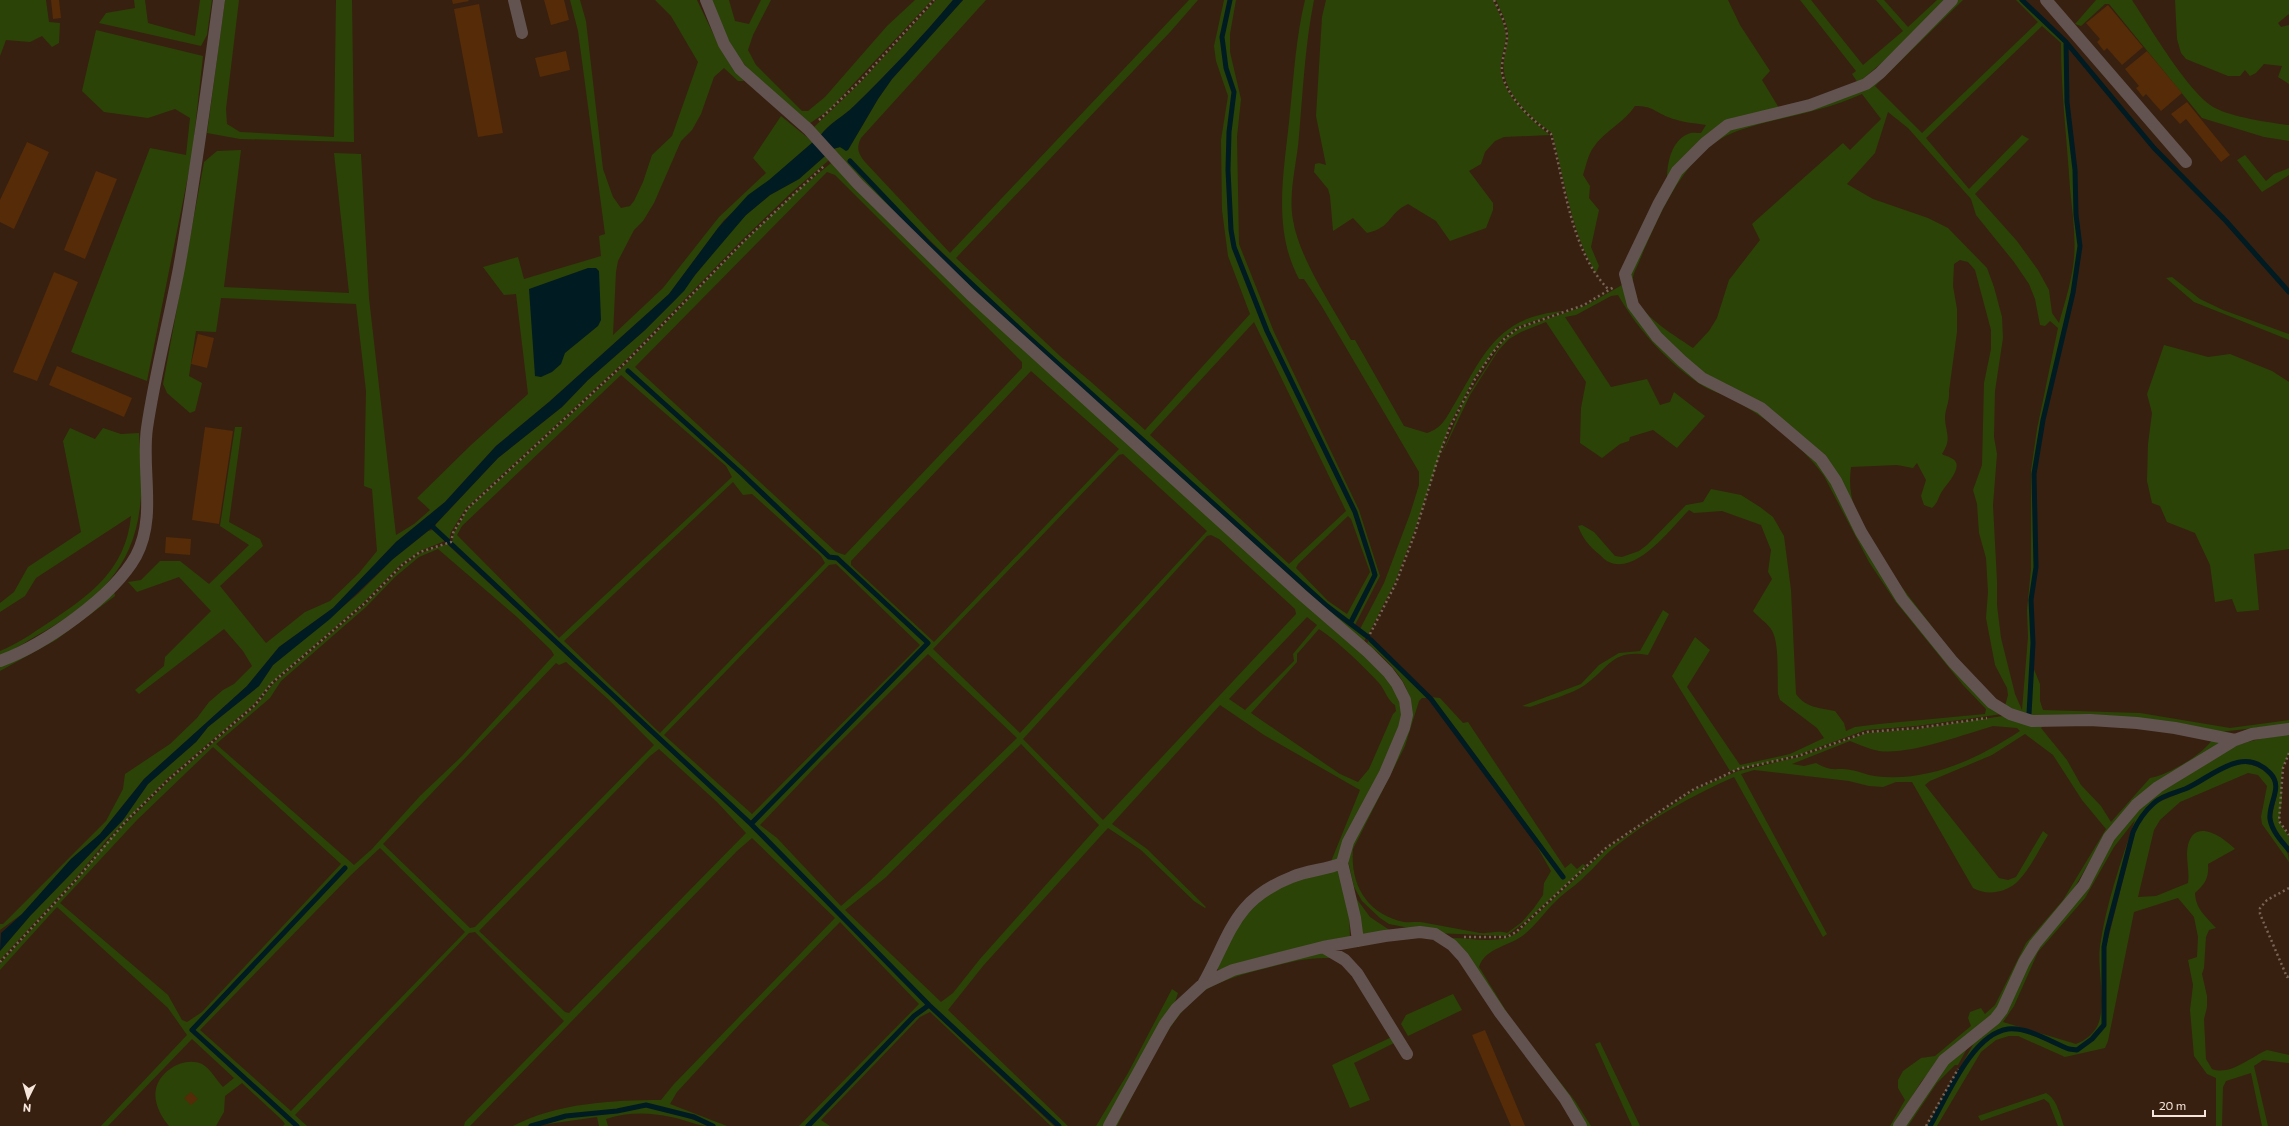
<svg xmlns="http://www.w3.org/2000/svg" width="2289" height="1126" font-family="Commissioner,sans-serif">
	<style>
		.green { fill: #2b4306; fill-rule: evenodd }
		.water { fill: #001b22 }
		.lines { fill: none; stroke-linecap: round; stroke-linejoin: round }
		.stream { stroke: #001b22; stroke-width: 5 }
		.building { fill: #552b08 }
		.path { stroke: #786456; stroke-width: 2.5; stroke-dasharray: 2 3; stroke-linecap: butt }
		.minor { stroke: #625351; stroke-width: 12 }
	</style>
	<rect width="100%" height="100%" fill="#372010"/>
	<path class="green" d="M0 0H46L49 22 60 23 59 43 52 47 42 36 30 42 6 40 0 56Z
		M134 0H145L148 23 195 36 200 0H212L207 35 201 46 99 23 106 13 135 8Z
		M225 0H239L226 109 227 124 240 132 334 137 336 0H352L354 142 240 139 207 133Z
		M570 0H580L586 21 603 169 613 197 621 208 630 206 634 201 643 182 652 155 672 136 698 62 671 16 655 0H697L721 50 744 81H738L724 68 714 77 701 114 692 130 681 141 654 203 643 221 634 230 618 261 616 272 613 335 663 288 719 217 766 173 753 158 781 116 813 142 724 220 669 294 549 402 496 446 445 502 396 542 333 608 279 647 247 686 144 779 100 834 71 859 22 914 0 930V924H3L106 821 123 789 125 774 170 744 197 718 209 702 223 690 234 684 252 666 243 651 224 629 139 694 135 690 164 666 165 657 211 611 179 577 137 592 128 582 141 580 160 561H180L209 584 249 545 220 526 235 427H242L229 522 260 539 263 546 220 586 266 643 305 612 330 601 359 573 377 551 372 489 364 486 366 391 356 304 221 298 216 332 196 331 189 376 202 383 195 411 190 413 167 393 163 384 204 162 217 151 241 150 224 287 349 293 334 153 361 154 369 298 396 535 414 524 430 510 417 498 471 445 528 394 516 294 504 295 483 267 518 257 524 279 601 256 599 236 605 234 578 31Z
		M711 0H729L735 21 749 24 761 0H771L753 35 748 50 756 65 802 111H808L825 97 887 26 915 0H932L829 110 809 124C782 100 749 77 731 45 723 31 718 15 711 0Z
		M936 0H953C922 37 889 72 854 106 843 117 829 123 820 136L814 127 861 82Z
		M963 0H986L861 138C856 148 858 153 865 162L950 253 1189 0H1198L1171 31 956 258 1060 356 1090 381 1145 430 1250 314 1228 256 1222 210 1221 140 1228 96 1216 61 1214 46 1224 0H1229L1221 37 1225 68 1233 92 1228 132 1226 170 1229 230 1233 247 1266 332 1353 512 1372 568 1373 575 1350 621 1328 605C1166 460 1002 317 851 161L849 162C1000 319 1164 462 1326 607L1366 637 1364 642 1057 368 904 224 833 149 840 147 848 150 878 99 892 79ZM1254 322 1346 511 1289 564 1150 435ZM1348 516 1351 519 1370 572 1347 614 1328 601 1296 568 1298 564Z
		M1231 0H1236L1230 34V52L1241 99 1237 137 1239 244 1274 332 1359 510 1380 576 1355 625 1352 622 1376 575 1374 568 1356 511 1268 331 1235 247 1232 229 1229 170 1230 132 1236 92 1227 68 1223 37Z
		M1305 0H1314C1305 45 1303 90 1299 136 1297 163 1288 193 1293 220 1299 258 1332 306 1351 340H1355L1404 426 1427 433C1443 428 1447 416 1455 403 1485 352 1498 317 1563 311L1517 327 1502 339 1474 378 1449 426 1414 532 1395 582 1368 635 1360 629 1384 583 1410 514 1419 485V472L1321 305 1304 279H1299C1271 227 1285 168 1290 112 1294 74 1296 37 1305 0Z
		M1326 0H1493C1498 12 1506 24 1506 37 1505 49 1500 60 1501 71 1502 94 1533 122 1550 135L1504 137 1495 141 1485 152 1481 164 1469 171 1493 203V210L1486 228 1450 241 1436 221 1408 204C1387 214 1393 227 1367 233L1353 218 1333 231 1330 196 1328 189 1314 172 1315 164 1319 163 1326 165 1316 116 1322 17Z
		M1496 0H1728L1740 25 1770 71 1762 80 1779 108 1730 123 1667 179C1667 164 1671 141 1688 134 1691 132 1697 133 1701 133L1706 125C1693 123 1680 122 1668 117 1653 111 1653 106 1635 106 1624 123 1604 131 1593 148 1588 155 1586 166 1583 175L1590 186 1589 198 1599 210 1591 247 1599 266 1596 273C1571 232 1565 180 1552 133 1533 120 1507 97 1504 72 1502 61 1507 49 1508 38 1509 25 1501 12 1496 0Z
		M1800 0H1811L1863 65 1903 31 1876 0H1884L1908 27 1937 0H1947L1905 43 1858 83 1852 74 1856 71Z
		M1957 0H1963L1875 86 1922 133 2038 22 2016 0H2020L2064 43 2066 102 2074 170 2075 215 2079 246 2076 272 2042 419 2033 474 2034 567 2030 599 2032 643 2027 716 2010 712 1994 702 1971 678 1924 623 1879 560 1840 486 1823 457 1767 410 1705 375 1683 358 1644 316 1635 303 1629 287 1630 273 1666 197 1678 177 1711 142 1730 130 1831 101 1859 90 1883 73ZM2042 26 2061 43C2061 92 2067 140 2070 188 2072 211 2076 235 2074 258 2072 280 2065 302 2059 323L2052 313 2049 290 2038 270 2017 241 1975 194 2029 139 2022 135 1969 189 1926 138ZM1862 94 1881 119 1850 150 1843 143 1752 224 1760 240 1729 280 1717 318 1709 331 1693 348C1669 331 1624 308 1634 273 1657 223 1682 149 1740 130 1780 117 1823 112 1862 94ZM1888 112 1908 128 1971 199 1976 215 2014 262 2029 284 2035 299 2040 325 2045 326 2050 321 2058 328 2037 429 2031 470V569L2027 610 2028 637 2022 710 2015 694 2001 638 1997 605V581L1993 505 1997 454 1994 437 1995 391 2003 338 2002 317 1994 287 1987 268 1948 228 1928 218 1873 199 1847 184 1875 153ZM1960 260 1968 262 1975 270 1991 330V349L1984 383 1982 465 1973 490 1977 504 1979 533 1986 558 1988 592 1986 618 1995 665 2007 688 2008 695 2005 706C1973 682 1948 647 1924 616 1899 583 1870 548 1855 509 1850 494 1849 482 1851 467L1897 465 1913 468 1917 463 1926 480 1921 496 1924 505 1932 508C1939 502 1938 496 1943 490 1947 484 1966 464 1951 458 1948 456 1945 456 1942 454 1952 438 1946 435 1945 418 1945 409 1950 401 1949 391L1957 332V309L1953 286 1954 264Z
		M2096 0H2132C2150 27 2189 94 2215 108 2232 117 2270 123 2289 125V141L2264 137 2202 118 2109 4H2105L2081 26 2075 24Z
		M2175 0H2289V14L2278 23 2281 27 2289 25V84L2278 77 2282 66 2264 64 2256 73 2250 76 2245 70 2240 76H2228L2186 59 2181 53 2177 39Z
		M96 30 203 56 192 156 147 381 71 352 150 148 186 155 190 118 175 109 148 118 104 112 82 91Z
		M2245 155 2266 181 2274 174 2289 168V175L2262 192 2237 160Z
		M825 156 829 160 792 192 742 240 626 360 466 508 451 532 449 541 435 528 436 524 498 458 562 407 588 380 645 330 677 298 726 236 746 215 770 195 799 179Z
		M831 163 1341 632 1397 689 1402 715 1397 735 1338 858 1330 864 1360 790 1264 735 1220 705 1112 824 1147 849 1206 907 1205 908 1194 901 1141 850 1108 828 983 966 948 1010 1068 1126H1061L930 1005 753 824 929 642 837 558 829 556 742 472 628 369 626 372 740 473 828 557 836 559 927 643 751 823 546 633 452 542 454 533 468 509 628 362 744 242 794 194ZM827 172 835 175 1022 362V368L845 555 836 552 635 367ZM1031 371 1119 449 934 642 851 565V561ZM621 375 726 466 732 477 559 638 457 535 462 526ZM1123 454 1207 531 1020 733 933 649 1119 455ZM733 482 743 495 752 494 821 556 825 563 660 733 564 641ZM1211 535 1219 539 1295 609 1296 614 1103 820 1023 739 1207 536ZM836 564 920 645 752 814 664 735 829 565ZM1307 617 1317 625 1293 654 1294 661 1245 710 1229 699ZM1319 629C1341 644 1361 664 1379 683 1385 690 1388 701 1395 705L1396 711 1393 714 1369 769 1358 782 1340 774 1251 713 1297 662V654ZM928 654 1017 738 870 881 841 906 777 838 760 825 821 761ZM1021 744 1099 825 980 959 953 993 941 1002 845 910 885 878Z
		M2172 277 2200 299 2223 310 2289 334V340L2194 302 2166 278Z
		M1622 285 1654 340 1753 408 1819 462 1868 552 2002 714 1917 726 1866 730 1798 755 1730 771 1672 676 1695 637 1710 650 1687 687 1740 765 1790 754 1824 738 1817 728 1780 700 1778 694C1777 677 1780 642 1771 629 1766 622 1758 617 1753 611L1772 579 1768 572 1771 550 1761 525 1722 511 1694 513 1689 510C1672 527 1637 575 1609 562 1606 561 1602 557 1600 555 1589 546 1583 539 1578 526L1582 525 1594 532 1615 556 1622 557 1639 551 1647 545 1686 505 1703 502 1711 489 1741 495 1760 507 1773 517 1784 536 1791 590 1796 694C1806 708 1820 708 1835 711L1844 723 1846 731 1855 727 1879 724 1985 714 1986 709 1963 685 1895 601 1869 562 1824 476C1800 443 1765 416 1728 397 1720 393 1711 391 1703 386 1669 364 1638 330 1618 295L1611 296 1576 315 1565 317 1611 387 1647 379 1660 405 1670 402 1674 392 1705 416 1677 448 1653 430 1630 437 1629 441 1620 444 1602 458 1580 443 1581 408 1586 382 1546 322 1521 332 1509 339 1498 351 1470 395 1441 456 1463 403 1504 340 1518 329 1585 306Z
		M2164 345 2208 357 2230 354 2272 371 2289 382V549L2254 554 2259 610 2237 612 2232 599 2215 602 2210 565 2195 533 2167 522 2160 506 2152 503 2147 481 2148 444 2152 413 2147 394Z
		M70 428 95 439 103 428 121 434 139 433C140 454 143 476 141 497 136 565 101 598 45 631 30 639 16 649 0 656V651C17 644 33 633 48 623 89 596 126 570 131 516L36 578 25 596 0 612V603L14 592 28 567 81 532 63 441Z
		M433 530 445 541 420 551 401 564 364 602 272 682 254 704 168 778 107 840 75 879 0 960V951L30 916 123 820 148 784 196 742 208 727 259 686 273 665 358 594 393 559 428 531Z
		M447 544 750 825 927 1005 913 1015 806 1126H799L919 1004 840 922 739 1025 677 1092 670 1104 727 1126H716L694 1116 646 1104 617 1110 566 1115 527 1126H513C557 1103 613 1100 661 1100L674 1084 835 918 752 838 737 851 470 1126H464L465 1122 564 1021 475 932 469 933 295 1115 307 1126H299L193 1030 346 869 344 867 190 1030 295 1126H283L285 1124 282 1120 242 1083 225 1096 224 1112 216 1126H169C161 1117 153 1102 156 1089 160 1070 185 1056 202 1064 210 1068 217 1081 223 1087L234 1078 192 1039 108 1126H101L187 1035 168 1008 57 907 0 970V964L77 880 108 841 170 780 256 706 273 684 366 604 403 566 421 553ZM438 549 517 617 551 650 554 655 462 756 420 796 372 849 354 865 216 744 270 698 281 681 366 607 395 577 419 557ZM566 662 608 699 654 745 475 927 470 928 383 844 556 663 559 665ZM213 747 341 864 202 1012 187 1022 182 1020 168 995 60 903 137 820ZM659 749 717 802 746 833 569 1013 565 1012 479 931 650 756ZM380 848 465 932 291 1111 200 1030 351 875Z
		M114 591 115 596 56 640 0 671V667Z
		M1663 610 1669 614 1648 655C1612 649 1610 667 1585 685 1572 694 1546 701 1530 707L1522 706 1581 684 1599 665 1619 653 1640 651Z
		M1369 640 1427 698H1422L1419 701 1405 746 1353 849C1350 885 1367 914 1404 922 1411 923 1419 921 1426 923 1444 926 1462 930 1480 933 1490 934 1496 930 1507 933L1522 922 1534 908 1543 895 1544 883 1551 871 1535 843 1562 879 1565 877 1458 731 1431 697 1440 698 1463 723 1468 722 1565 868 1571 863 1577 869 1583 864 1586 866 1526 921 1506 936 1435 933 1389 924 1380 918 1362 901 1354 887 1347 856 1382 785 1409 696C1403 674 1384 658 1367 643Z
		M2033 667 2040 684V701L2043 710 2140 713 2230 728 2289 720V724L2220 732 2030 716Z
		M2003 716 2051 721 2041 728 2067 760 2081 785 2101 806 2111 822 2150 778C2166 776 2206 753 2213 738L2224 742 2108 830 2076 885 1996 1012 1931 1070 1921 1082 1894 1126H1890L1905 1100 1898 1088V1080L1903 1071 1921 1058 1935 1056 1971 1026 1968 1018 1970 1012 1981 1008 1985 1014 1995 1005 2026 943 2063 900 2106 829 2082 800 2053 755 2025 734 1992 755 1930 781 1925 785 1999 878 2008 880 2016 877 2043 831 2048 835C2040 848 2030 869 2019 880 2007 893 1987 896 1973 888L1912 782H1896L1883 787 1869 786 1849 781 1754 770 1741 774 1827 934 1823 937 1734 777C1691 796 1648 820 1611 850 1602 858 1594 868 1585 876 1577 885 1566 891 1557 900 1546 910 1538 923 1526 933 1511 947 1486 946 1479 967L1513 1022 1575 1101 1591 1126H1586L1447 938C1470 937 1495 945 1516 934L1607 849 1695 790 1738 771 1799 757 1867 733 1918 729ZM1993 726 2017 728 2020 731C1977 759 1928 783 1874 776 1866 775 1859 771 1851 770 1835 767 1833 773 1816 763L1804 766 1792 764 1850 741C1860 745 1869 749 1879 751 1910 755 1962 735 1993 726Z
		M2289 733V752L2283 767 2281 779 2282 800 2279 821 2289 837V848C2262 815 2275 819 2278 784 2253 741 2225 766 2194 783 2164 799 2148 796 2132 832L2106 931 2103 946V1024L2091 1038 2077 1049 2069 1048C2053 1041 2035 1030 2017 1028 1973 1025 1948 1094 1930 1126H1927L1974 1043 2125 820C2154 794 2204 756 2241 744 2256 739 2273 736 2289 733ZM2135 820C2121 861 2106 904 2100 946 2097 970 2106 1000 2099 1022 2096 1032 2085 1041 2076 1044L2003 1022 2014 1006 2038 952 2085 898 2114 847Z
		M2240 763C2257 764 2267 770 2275 784 2274 796 2267 807 2268 818 2270 838 2289 843 2289 862L2262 824 2261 817 2267 786 2258 775 2248 773 2180 802 2160 820 2154 830 2138 897 2156 896 2188 883C2190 871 2185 857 2188 845 2195 817 2224 838 2235 849L2208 864C2209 878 2205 884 2195 893 2196 910 2205 915 2216 928L2209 930 2206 937 2204 968 2202 974 2207 996V1007L2204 1019 2206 1059 2212 1069C2230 1076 2251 1057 2267 1050L2289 1055V1063L2263 1060 2254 1066 2268 1126H2262L2251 1073 2226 1081 2223 1087 2222 1126H2216V1078L2207 1074 2194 1056 2190 1010 2193 985 2188 960 2197 957 2198 937 2194 917 2178 898 2134 912 2108 1041 2105 1048 2065 1057 2018 1036H2009L1996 1040 1981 1052 1937 1126H1932C1948 1098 1979 1022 2020 1031 2040 1036 2057 1049 2077 1051L2093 1040 2105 1025 2106 947 2135 833 2140 820 2156 803 2185 791 2231 765Z
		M1339 869 1349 914 1350 938 1289 950 1218 970 1217 966C1230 937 1249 899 1280 885 1298 877 1320 874 1339 869Z
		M1356 898 1370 917 1391 931 1364 936 1360 934Z
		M1322 952 1342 959C1311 956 1296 961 1267 968 1246 973 1222 980 1204 991 1167 1016 1138 1087 1117 1126H1113L1171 1021 1196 994 1227 977Z
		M1172 989 1178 993 1175 1002 1104 1126H1096L1128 1073Z
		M1453 994 1462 1010 1408 1036 1401 1024 1406 1015Z
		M929 1008 1054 1126H1051L930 1012 920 1017 821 1120 830 1126H811L917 1016Z
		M1394 1036 1398 1041 1354 1063 1370 1100 1350 1108 1332 1065Z
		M1600 1042 1640 1126H1632L1595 1044Z
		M1969 1045 1958 1065H1955L1937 1083 1908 1126H1902L1941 1070Z
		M2046 1093C2057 1099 2060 1115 2064 1126H2058L2049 1103 2044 1099 1981 1121 1978 1116Z
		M646 1107 667 1110 710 1126C696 1126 684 1119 671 1117 649 1112 627 1112 606 1119L608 1126H599L597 1117 534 1126 567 1117Z"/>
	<path class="water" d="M953 0H963L892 79 878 99 848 150 846 151 840 147 833 149 820 136C829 123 843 117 854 106 889 72 922 37 953 0Z
		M813 142 825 156 799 179 770 195 746 215 695 275 684 291 645 330 588 380 562 407 498 458 433 527 393 559 330 619 273 665 259 686 208 727 196 742 148 784 123 820 30 916 0 951 1 933 22 914 71 859 100 834 144 779 247 686 279 647 333 608 396 542 445 502 496 446 549 402 669 294 718 228 748 195 769 180Z
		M588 268H596L599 271 601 320 598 326 565 353 561 364 552 372 541 377 535 376 529 289Z"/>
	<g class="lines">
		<path class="stream" d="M1230 0 1222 37 1226 68 1234 92 1229 132 1228 170 1231 230 1234 247 1267 331 1355 512 1373 568 1375 575 1351 622
			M2022 0 2066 42 2154 148 2226 221 2289 292
			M850 161 928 243 1024 333 1327 606 1368 637
			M628 371 741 473 829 557 837 558 928 643 751 824
			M433 527 751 824 929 1005 1059 1126
			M1371 640 1431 699 1563 877
			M2029 714 2033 643 2031 600 2036 567 2034 474 2043 420 2073 293 2080 246 2076 215 2075 170 2067 102 2066 42
			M297 1126 192 1030 345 868
			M531 1126 566 1116 617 1111 646 1105 694 1117 713 1126
			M808 1126 914 1016 929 1005
			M1930 1126C1947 1097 1972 1034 2008 1029 2028 1027 2051 1042 2069 1049L2077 1050 2092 1039 2104 1025V947L2107 931 2133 832C2138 821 2145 811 2154 803 2162 795 2175 793 2185 789 2211 778 2242 744 2270 773 2284 787 2268 803 2270 819 2272 831 2281 841 2289 850"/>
	</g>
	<path class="building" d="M51 0H59L61 18 53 19Z
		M452 0H468L469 1 453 4Z
		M544 0H564L569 20 551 25Z
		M479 4 503 133 478 137 454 9Z
		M2108 5 2143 47 2122 65 2107 48 2104 51 2097 42 2100 39 2086 23Z
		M566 51 570 70 540 77 535 58Z
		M2147 51 2182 93 2161 111 2146 94 2143 97 2136 88 2139 86 2125 69Z
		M2187 102 2230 155 2221 162 2186 119 2180 124 2171 114Z
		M27 142 49 152 14 229 0 222V200Z
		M96 171 117 179 85 259 64 250Z
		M54 272 78 282 37 381 13 372Z
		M198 334 214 338 207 368 191 364Z
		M57 366 132 398 124 417 49 385Z
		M205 427 233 431 219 524 192 520Z
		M166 537 191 539 190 555 165 553Z
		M1485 1030 1525 1126H1511L1472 1035Z
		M191 1092 198 1099 191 1105 184 1098Z"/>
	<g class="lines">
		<path class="path" d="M1494 0C1500 12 1507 25 1507 38 1506 49 1501 61 1502 72 1506 97 1532 120 1551 134 1565 184 1571 252 1609 290
			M819 120 860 81 934 0
			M1370 634 1396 583 1415 533 1439 455 1450 427 1475 379 1491 355 1503 340 1518 328 1584 305 1614 287
			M2289 753 2283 768 2279 821 2289 835
			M2289 888 2267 900 2260 908V914L2287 977 2289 976
			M1464 937H1507L1516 932 1606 848 1671 804 1694 789 1717 779 1738 769 1798 756 1867 732 1917 728 1987 718
			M0 962 76 880 126 821 169 779 255 705 272 683 365 603 402 565 420 552 451 542 453 533 467 509 627 361 744 241 824 166
			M1926 1126 1958 1069"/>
		<path class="minor" d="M514 0 522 33
			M706 0 724 44 740 69 808 129 858 184 971 295 1301 594 1368 652 1388 672 1397 684 1405 700 1407 715 1404 728 1385 773 1348 842 1342 863 1355 918 1358 941
			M1952 0 1880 73 1866 84 1810 105 1728 125 1705 143 1677 171 1658 205 1625 274 1633 305 1657 337 1682 361 1702 378 1761 408 1821 459 1836 481 1861 532 1902 599 1953 662 1992 703 2010 714 2032 721 2090 720 2137 723 2175 728 2235 740
			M2046 0 2186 162
			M0 661C44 645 113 597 136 556 157 517 141 469 147 428 155 374 169 321 179 268 195 179 207 90 219 0
			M1323 947 1345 960 1357 973 1407 1054
			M1203 984C1231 934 1233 900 1292 877 1308 870 1326 870 1342 863
			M1109 1126 1165 1024 1176 1009 1203 984 1233 970 1323 947 1385 936 1420 932 1435 934 1452 945 1463 957 1500 1013 1565 1099 1581 1126
			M1899 1126 1944 1060 1995 1019 2002 1010 2024 962 2035 944 2084 885 2109 837 2136 805 2158 787 2235 740 2252 734 2289 729"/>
	</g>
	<g transform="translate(28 1098) rotate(185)" stroke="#372010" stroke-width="3" paint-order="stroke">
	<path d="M0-3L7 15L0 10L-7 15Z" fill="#f5e5db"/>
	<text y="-6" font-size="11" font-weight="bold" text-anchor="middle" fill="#f5e5db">N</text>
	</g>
	<path d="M2153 1110v6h52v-6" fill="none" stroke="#f5e5db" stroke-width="2"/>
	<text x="2159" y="1110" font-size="12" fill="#f5e5db" stroke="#372010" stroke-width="3" paint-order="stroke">20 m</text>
</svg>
